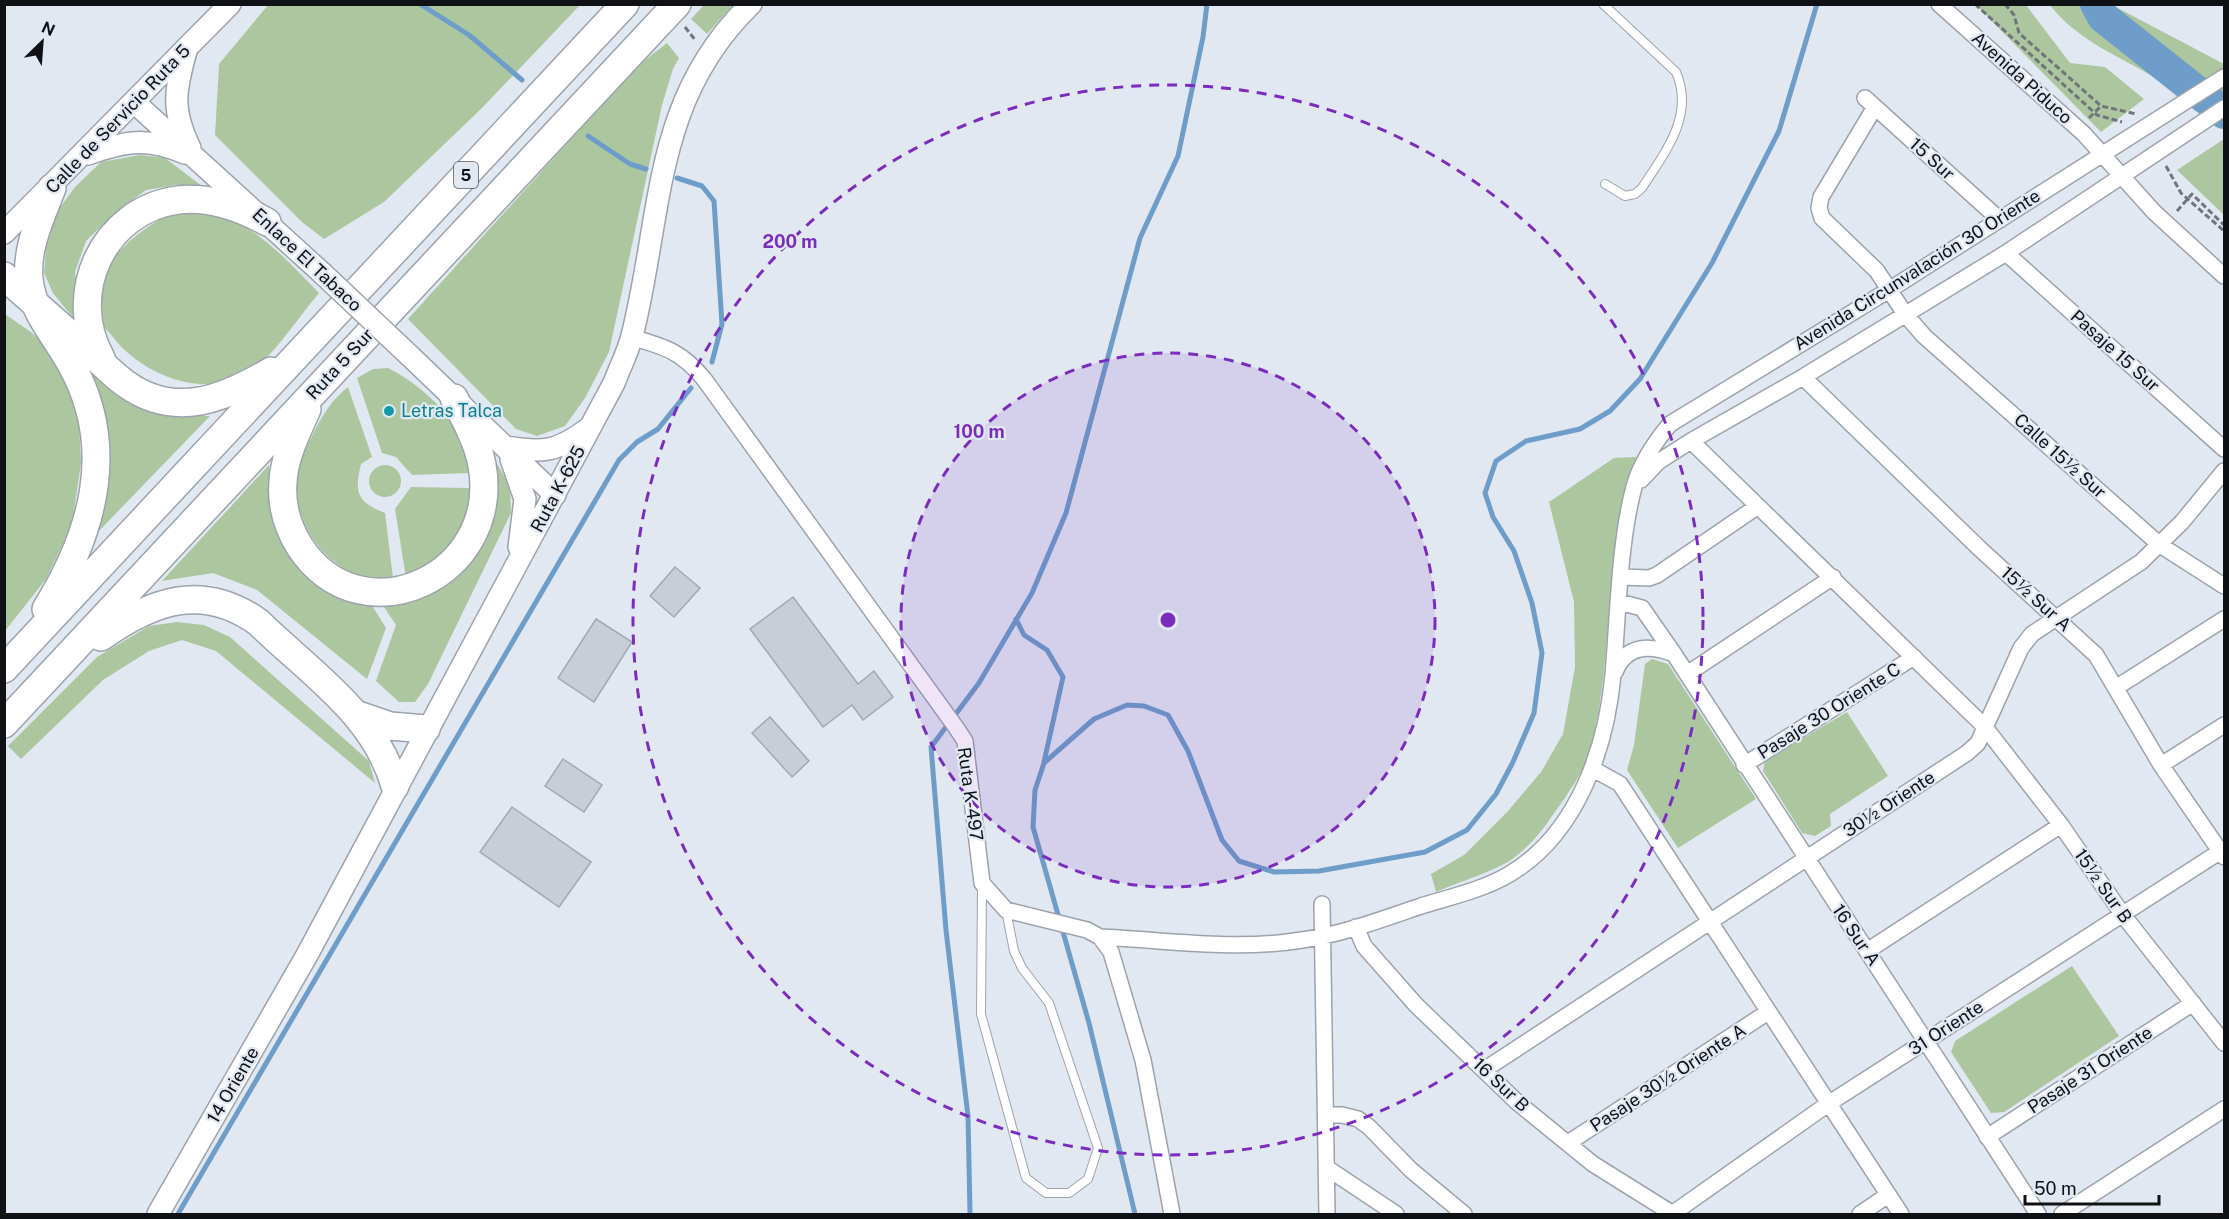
<svg xmlns="http://www.w3.org/2000/svg" width="2229" height="1219" font-family="'Public Sans',sans-serif">
	<style>
		.green { fill: #acc7a0 }
		.lines { fill: none; stroke-linecap: round; stroke-linejoin: round }
		.stream { stroke: #6d9dc8; stroke-width: 5 }
		.river { stroke: #6d9dc8; stroke-width: 32 }
		.building { fill: #c7ced8; stroke: #a1a8b1; stroke-width: 1.5 }
		.lane-casing { stroke: #9ca3ac; stroke-width: 10 }
		.street-casing { stroke: #9ca3ac; stroke-width: 18 }
		.secondary-casing { stroke: #9ca3ac; stroke-width: 24 }
		.highway-casing { stroke: #9ca3ac; stroke-width: 30 }
		.path { stroke: #70747b; stroke-width: 3; stroke-dasharray: 6 3; stroke-linecap: butt }
		.lane { stroke: #fff; stroke-width: 8 }
		.street { stroke: #fff; stroke-width: 15 }
		.secondary { stroke: #fff; stroke-width: 21 }
		.highway { stroke: #fff; stroke-width: 27 }
		.secondary-bridge-casing { stroke: #9ca3ac; stroke-width: 24; stroke-linecap: butt }
		.secondary-bridge { stroke: #fff; stroke-width: 21 }
		.ring { fill: none; stroke: #7b2cbf; stroke-width: 3; stroke-dasharray: 10 8 }
		.culture-dot { fill: #0f9aa8; stroke: #e1e8f2; stroke-width: 2 }
		.labels { text-anchor: middle; stroke-width: 4.5; stroke-linejoin: round; paint-order: stroke }
		.shield { fill: #e1e8f2; stroke: #4e5257; stroke-width: 1.5 }
		.shield-label { font-size: 16px; font-weight: bold; fill: #0f1115 }
		.street-label { font-size: 18px; fill: #0f1115; stroke: #e1e8f2 }
		.culture-label { font-size: 18px; fill: #0d838f; stroke: #e1e8f2; text-anchor: start }
		.centre { fill: #7b2cbf; stroke: #e1e8f2; stroke-width: 3 }
		.ring-label { font-size: 18px; text-anchor: middle; font-weight: bold; fill: #7b2cbf; stroke: #e1e8f2; stroke-width: 4.5; stroke-linejoin: round; paint-order: stroke }
	</style>
	<rect width="100%" height="100%" fill="#e1e8f2"/>
	<path class="green" d="M268 5V4L580 5 482 108 384 202 324 239 302 222 215 135 219 64Z
		M704 5H733L707 34 691 19Z
		M1976 5H2026L2070 63 2105 67 2144 99 2101 132Z
		M2050 5H2112L2224 64V126C2201 110 2177 91 2152 76 2116 55 2076 39 2050 5Z
		M667 43 679 58 673 69 662 105 609 352 585 398 565 426 537 436 516 429 408 319 637 66Z
		M2224 139V215L2177 170Z
		M140 155 165 158 202 186 176 185 146 190 114 214 86 241 75 272 79 325 53 293 44 273 47 235 56 213 75 187 101 162Z
		M179 209C189 210 202 208 212 211 257 226 287 260 319 293 302 313 277 350 258 366 214 404 143 377 113 337 109 332 101 325 100 318 91 262 136 231 179 209Z
		M5 314 35 335 53 357 78 401 81 463 72 525 46 579 5 631Z
		M388 368C416 381 459 419 468 450 470 457 469 466 469 473L412 475 396 457 382 453 357 378 373 369Z
		M92 372 164 415 210 416 97 533C116 484 102 422 92 372Z
		M348 387 372 457 361 464C354 493 357 502 385 513L393 578C384 578 374 579 365 577 321 566 290 516 296 471 298 459 308 445 313 434 322 416 332 399 348 387Z
		M492 455 510 486 511 513 428 684 415 702H399L376 681 396 625 380 601 441 583 469 563 485 540 492 510Z
		M1636 457C1600 551 1617 657 1589 753 1582 775 1565 798 1552 816 1541 833 1525 851 1508 862 1486 874 1459 882 1436 892L1431 874 1464 855 1508 811 1541 772 1563 734 1575 667 1574 602 1549 502 1614 458Z
		M369 481a16 16 0 1 1 32 0a16 16 0 1 1-32 0Z
		M269 465 270 507 280 540 305 567 368 599 386 628 367 679 257 590 213 573 162 581Z
		M411 487 469 488 472 502 453 549 406 578 395 509Z
		M177 622 204 625 230 637 369 761 375 783 216 651 182 640 149 651 103 680 21 759 8 746 97 657 149 626Z
		M1652 659 1668 664 1756 799 1678 848 1627 770 1634 745 1645 664Z
		M1847 712 1888 776 1830 814 1831 826 1815 836 1802 833 1763 771 1765 761Z
		M2072 966 2119 1036 2004 1112 1991 1113 1951 1052 1955 1041Z"/>
	<g class="lines">
		<path class="stream" d="M420 4 469 35 522 80
			M588 136 630 164 646 169
			M677 178 702 186 714 201 722 324 712 362
			M1016 619 1024 635 1047 650 1063 677 1044 762
			M178 1214 619 460 637 442 658 429 691 388
			M970 1214 968 1116 946 930 931 747 979 683 1032 593 1066 513 1140 238 1178 156 1203 37 1207 4
			M1135 1214 1089 1023 1033 827 1035 790 1044 763 1094 719 1127 705 1144 706 1168 715 1188 751 1222 840 1239 861 1274 872 1319 871 1425 852 1467 830 1496 794 1513 762 1534 713 1542 653 1532 603 1514 551 1493 517 1485 493 1496 461 1526 441 1580 429 1610 411 1640 379 1712 263 1779 131 1817 4"/>
		<path class="river" d="M2096 4 2103 17 2224 113"/>
	</g>
	<path class="building" d="M675 567 700 588 674 617 650 596Z
		M793 597 858 684 874 671 893 697 863 720 852 705 823 727 750 629Z
		M596 619 632 642 594 702 558 678Z
		M770 717 809 761 792 777 752 733Z
		M563 759 602 785 584 812 545 786Z
		M512 807 591 862 559 907 480 852Z"/>
	<g class="lines">
		<defs>
			<path id="lane" d="M1603 4 1676 72C1695 116 1665 152 1642 188L1635 194 1625 196 1605 184
				M982 884 981 1014 1026 1178 1046 1193H1069L1088 1179 1098 1148 1049 1003 1022 968 1014 951 1006 910"/>
			<path id="street" d="M1939 4 2084 134 2154 212 2224 276
				M1865 98 2000 220
				M1875 107 1821 197 1819 208 1822 218 1877 271 1905 314 1924 336 2160 545 2224 586
				M2006 253 2224 449
				M631 337C665 347 681 351 704 379L955 726 965 741 982 883 1006 910 1087 930 1100 937 1111 952 1143 1060 1172 1214
				M1803 377 1979 548 2096 655 2161 765 2224 857
				M1691 441 1984 726 2061 825 2123 915 2224 1043
				M1641 480 1658 462 1691 441 1803 377 2006 253 2224 108
				M1622 577 1649 578 1657 575 1758 506
				M1619 602 1642 608 1674 654 2038 1214
				M1615 672C1626 644 1650 645 1674 654
				M1687 674 1833 577
				M2117 687 2224 619
				M1744 765 1914 657
				M2161 765 2224 725
				M1593 769 1620 784 1901 1214
				M1322 904 1327 1214
				M1356 927 1364 946 1416 1005 1518 1103 1593 1164 1673 1214
				M1100 937C1166 940 1236 951 1302 940 1343 934 1383 919 1421 906 1450 897 1482 890 1508 875 1577 835 1606 749 1613 675 1618 617 1619 543 1634 487 1640 464 1655 442 1670 424L1889 290 2224 77
				M1867 951 2061 825
				M1484 1070 1967 753 1978 743 2021 648 2032 634 2141 562 2182 522 2224 471
				M1326 1115H1342L1358 1119 1369 1127 1411 1170 1464 1214
				M1987 1137 2193 1003
				M1568 1143 1768 1012
				M1327 1168 1396 1214
				M1672 1214 1828 1104 2224 849
				M1860 1214 1888 1195
				M2062 1214 2224 1109"/>
			<path id="secondary" d="M186 51C175 91 171 109 190 148
				M135 103 322 273
				M88 154C126 141 147 137 185 153
				M4 233 230 4
				M410 356 555 495
				M505 447C544 453 557 452 589 428
				M511 459 525 499 519 547
				M158 1214 307 955 614 383C620 367 628 352 632 336 663 213 652 100 751 4"/>
			<path id="highway" d="M4 276C33 302 62 327 91 353 102 363 113 375 126 384 175 419 224 399 271 371
				M101 358C65 294 103 210 178 200 210 196 240 207 267 222
				M307 409C297 432 284 457 283 482 281 505 288 528 300 547 362 641 502 576 482 465 478 442 465 419 454 398
				M46 609C93 533 118 448 71 364 56 336 32 312 29 279 26 247 41 217 52 188
				M101 637C152 601 202 582 258 622 309 672 375 714 395 786
				M4 669 625 4
				M358 715 390 726 426 729
				M4 724 677 4"/>
		</defs>
		<use href="#lane" class="lane-casing"/>
		<use href="#street" class="street-casing"/>
		<use href="#secondary" class="secondary-casing"/>
		<use href="#highway" class="highway-casing"/>
		<path class="path" d="M1975 4 2097 115 2122 122
			M2005 4 2014 15 2019 33 2101 106 2136 114
			M685 27 696 41
			M2089 118 2101 106
			M2166 166 2181 193 2224 231
			M2177 211 2192 194 2224 225"/>
		<use href="#lane" class="lane"/>
		<use href="#street" class="street"/>
		<use href="#secondary" class="secondary"/>
		<use href="#highway" class="highway"/>
		<defs>
			<path id="secondary-bridge" d="M322 273 410 356"/>
		</defs>
		<use href="#secondary-bridge" class="secondary-bridge-casing"/>
		<use href="#secondary-bridge" class="secondary-bridge"/>
	</g>
	<circle cx="1168" cy="620" r="267" fill="#7b2cbf" fill-opacity=".12"/>
	<g class="ring">
		<circle cx="1168" cy="620" r="267"/>
		<circle cx="1168" cy="620" r="535"/>
	</g>
	<circle class="culture-dot" cx="389" cy="411" r="6"/>
	<g class="labels">
		<rect class="shield" x="454" y="162" width="24" height="26" rx="4.5"/>
		<g class="shield-label">
			<text x="466" y="181">5</text>
		</g>
		<g class="street-label">
			<text transform="translate(2022 78) rotate(42)" y="6">Avenida Piduco</text>
			<text transform="translate(118 119) rotate(-46)" y="6">Calle de Servicio Ruta 5</text>
			<text transform="translate(1932 159) rotate(42)" y="6">15 Sur</text>
			<text transform="translate(307 260) rotate(43)" y="6">Enlace El Tabaco</text>
			<text transform="translate(1917 270) rotate(-32)" y="6">Avenida Circunvalación 30 Oriente</text>
			<text transform="translate(2115 351) rotate(42)" y="6">Pasaje 15 Sur</text>
			<text transform="translate(340 364) rotate(-47)" y="6">Ruta 5 Sur</text>
			<text transform="translate(2060 456) rotate(42)" y="6">Calle 15½ Sur</text>
			<text transform="translate(558 489) rotate(-62)" y="6">Ruta K-625</text>
			<text transform="translate(2036 599) rotate(42)" y="6">15½ Sur A</text>
			<text transform="translate(1829 711) rotate(-32)" y="6">Pasaje 30 Oriente C</text>
			<text transform="translate(970 794) rotate(82)" y="6">Ruta K-497</text>
			<text transform="translate(1889 804) rotate(-33)" y="6">30½ Oriente</text>
			<text transform="translate(2103 886) rotate(55)" y="6">15½ Sur B</text>
			<text transform="translate(1856 935) rotate(56)" y="6">16 Sur A</text>
			<text transform="translate(1946 1028) rotate(-33)" y="6">31 Oriente</text>
			<text transform="translate(2090 1070) rotate(-33)" y="6">Pasaje 31 Oriente</text>
			<text transform="translate(1668 1078) rotate(-33)" y="6">Pasaje 30½ Oriente A</text>
			<text transform="translate(233 1085) rotate(-60)" y="6">14 Oriente</text>
			<text transform="translate(1501 1085) rotate(43)" y="6">16 Sur B</text>
		</g>
		<g class="culture-label">
			<text x="401" y="417">Letras Talca</text>
		</g>
	</g>
	<circle cx="1168" cy="620" r="9" class="centre"/>
	<g class="ring-label">
		<text x="790" y="248">200 m</text>
		<text x="979" y="438">100 m</text>
	</g>
	<rect width="2229" height="1219" fill="none" stroke="#0f1115" stroke-width="12"/>
	<g transform="translate(42 42) rotate(25)" stroke="#e1e8f2" stroke-width="4.5" paint-order="stroke">
	<path d="M0-4.5L10 22L0 15L-10 22Z" fill="#0f1115"/>
	<text y="-9" font-size="16" font-weight="bold" text-anchor="middle" fill="#0f1115">N</text>
	</g>
	<path d="M2025 1195v9h134v-9" fill="none" stroke="#0f1115" stroke-width="3"/>
	<text x="2034" y="1195" font-size="18" fill="#0f1115" stroke="#e1e8f2" stroke-width="4.5" paint-order="stroke">50 m</text>
</svg>
